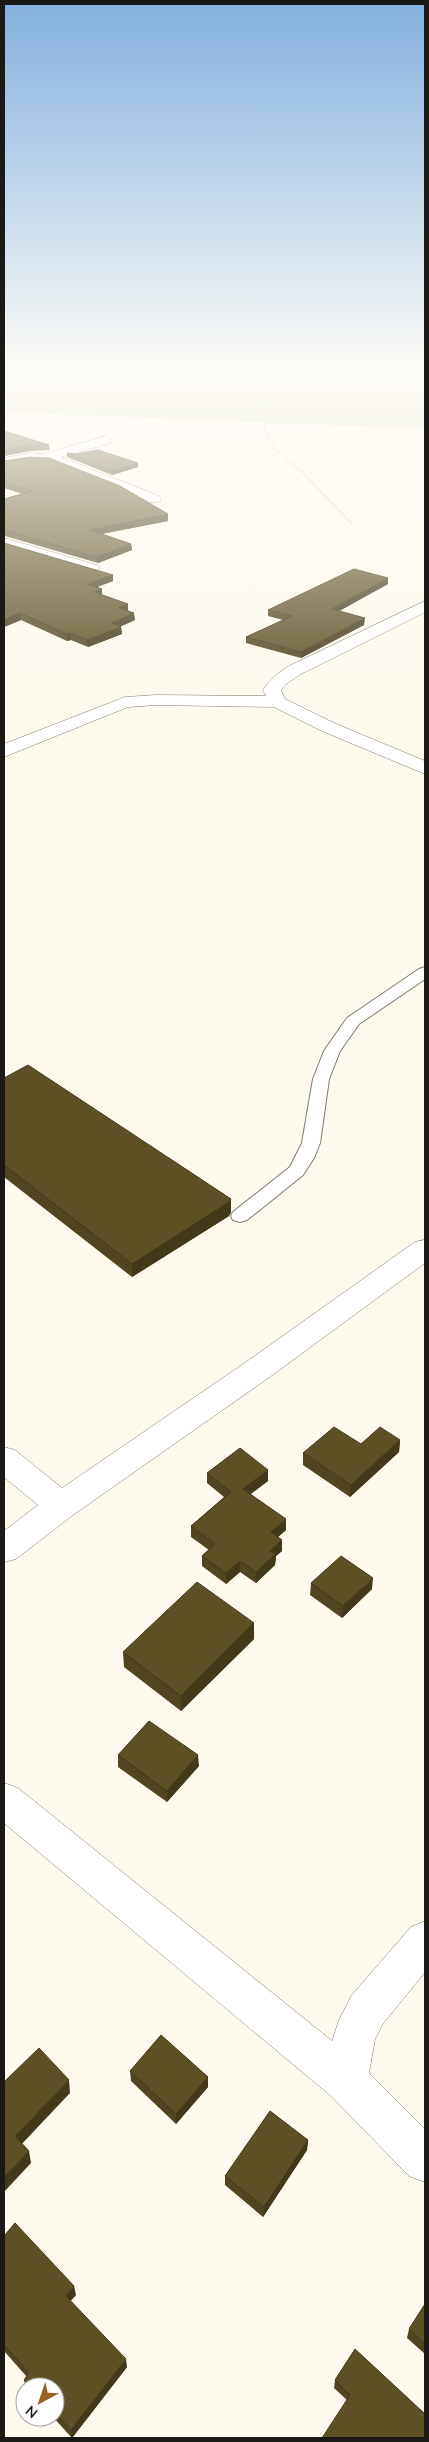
<svg xmlns="http://www.w3.org/2000/svg" width="429" height="2442" font-family="'Nunito Sans',sans-serif">
	<style>
		.green { fill: #dadfbd }
		.lines { fill: none; stroke-linecap: round; stroke-linejoin: round }
		.lane-casing { stroke: #7f7c71; stroke-width: 2 }
		.street-casing { stroke: #7f7c71; stroke-width: 1 }
		.path { stroke: #b2afa6; stroke-width: 1; stroke-dasharray: 2.5 1; stroke-linecap: butt }
		.lane { fill: #fff; fill-rule: evenodd }
		.street { fill: #fff; fill-rule: evenodd }
		.wall { fill: #514520 }
		.shaded-wall { fill: #42381a }
		.building { fill: #5e5025; stroke: #42381a }
	</style>
	<rect width="100%" height="100%" fill="#fdf9ed"/>
	<path class="green" d="M4 369H425V429L4 412Z"/>
	<g class="lines">
		<defs>
			<path id="lane" d="M425 967V979L359 1024 340 1051 329 1079 320 1143 314 1158 303 1175 247 1220 240 1222 233 1220 231 1216 233 1212 290 1167 302 1143 313 1079 324 1051 347 1018 419 969Z"/>
			<path id="street" d="M106 436 112 440 111 443 61 457 159 496 161 499 159 502H149L50 462 30 461 4 466V458L30 453 44 454Z
				M4 538 97 565 100 568 92 573 4 547Z
				M425 601V612L301 674 286 684 281 690 285 699 334 723 425 761V774L322 731 274 707 156 705 128 707 4 757V744L125 697 156 695 266 696 263 690C270 679 278 673 289 666Z
				M425 1240V1263L271 1376 73 1515 16 1559 4 1562V1531L38 1505 4 1477V1447L15 1450 62 1488 249 1360 415 1242Z
				M4 1783 18 1788 332 2041 339 2020 352 1995 411 1927 425 1921V1972L382 2025 375 2039 369 2073 425 2129V2182L409 2176 331 2096 4 1823Z"/>
		</defs>
		<use href="#lane" class="lane-casing"/>
		<use href="#street" class="street-casing"/>
		<path class="path" d="M175 369 204 374
			M202 373 244 383 262 391 267 402 264 418 266 435 275 449 303 473 352 524
			M211 374 262 373 291 369"/>
		<use href="#lane" class="lane"/>
		<use href="#street" class="street"/>
	</g>
	<path class="wall" d="M4 431 49 445 50 450 30 451Z
		M67 453 138 467 112 475 67 457Z
		M4 461 168 514V521L102 534 131 544 132 550 98 563 5 536 4 537V499L22 494 4 488Z
		M4 543 113 581 96 587 102 595 128 604V611L135 620 121 626V627L122 634 88 647 71 640 67 641 21 620 4 627Z
		M388 584 339 611 364 625 301 658 246 643V637L283 620 268 616V610Z
		M4 1078 231 1212 229 1216 132 1277 4 1177Z
		M400 1440 399 1452 350 1497 303 1465V1453L361 1444Z
		M207 1473 268 1481 250 1494 286 1530 278 1537 282 1540V1551L276 1556 275 1565 256 1583 240 1572 226 1584 202 1566V1556L209 1550 191 1537V1526L224 1497 207 1483Z
		M311 1583 372 1589 342 1618 310 1595Z
		M254 1639 181 1711 124 1667 123 1652Z
		M118 1755 199 1766 167 1802 118 1767Z
		M130 2071 208 2077V2087L176 2124 131 2081Z
		M308 2140 307 2150 263 2217 225 2185V2176Z
		M4 2236 76 2295 70 2301 127 2367 72 2438 53 2417H55V2387H26L24 2380 27 2377 4 2351Z
		M425 2304V2354L407 2338 409 2329Z
		M335 2380 425 2414 347 2400 334 2388Z"/>
	<path class="shaded-wall" d="M29 445 30 451 4 456V450Z
		M138 463V467L112 475V471Z
		M168 514V521L90 536V530Z
		M131 544 132 550 98 563 97 557Z
		M113 575V581L87 591V584Z
		M388 578V584L332 615V609Z
		M102 589V596L94 592Z
		M128 604V611L119 608Z
		M20 613 21 620 4 627V620Z
		M134 613 135 620 113 630 112 623Z
		M365 618 364 625 301 658V652Z
		M121 627 122 634 88 647 87 640Z
		M71 633V640L67 641V634Z
		M231 1199V1212L229 1216 132 1277V1264Z
		M400 1440 399 1452 350 1497 351 1485Z
		M268 1470V1481L243 1500V1489Z
		M286 1519V1530L271 1543V1532Z
		M282 1540V1551L276 1556 275 1565 256 1583V1572L270 1551Z
		M240 1561V1572L226 1584V1573Z
		M373 1578 372 1589 342 1618 343 1606Z
		M254 1623V1639L181 1711V1696Z
		M198 1755 199 1766 167 1802V1791Z
		M208 2077V2087L176 2124V2114Z
		M69 2080 70 2093 18 2148 15 2136Z
		M308 2140 307 2150 263 2217 264 2207Z
		M29 2151 31 2163 4 2192V2177Z
		M74 2286 76 2295 67 2305 66 2296Z
		M126 2359 127 2367 72 2438 71 2430Z"/>
	<path class="building" d="M4 431 49 445H29L4 450Z
		M98 450 138 463 112 471 67 453 76 454Z
		M30 457 49 458 120 486 168 514 90 530 131 544 97 557 4 530V499L32 491 4 482V461Z
		M4 543 113 575 87 584 102 589 94 592 128 604 119 608 134 613 112 623 121 627 87 640 71 633 67 634 20 613 4 620Z
		M354 569 388 578 332 609 365 618 301 652 246 637 292 616 268 610Z
		M28 1065 231 1199 229 1202 132 1264 4 1165V1078Z
		M334 1427 361 1444 380 1427 400 1440 351 1485 303 1453Z
		M240 1448 268 1470 243 1489 286 1519 271 1532 282 1540 270 1551 276 1554 256 1572 240 1561 226 1573 202 1556 215 1544 191 1526 231 1492 207 1473Z
		M341 1556 373 1578 343 1606 311 1583Z
		M197 1582 254 1623 181 1696 123 1652Z
		M149 1721 198 1755 167 1791 118 1755Z
		M161 2035 208 2077 176 2114 130 2071Z
		M39 2048 69 2080 15 2136 29 2151 4 2177V2082Z
		M270 2111 308 2140 264 2207 225 2176Z
		M15 2223 74 2286 66 2296 126 2359 71 2430 55 2413V2387H30L24 2380 29 2373 4 2345V2236Z
		M425 2304V2344L409 2329Z
		M355 2349 425 2414V2438H322L350 2395 335 2380Z"/>
	<linearGradient id="sky" x2="0" y2="1"><stop stop-color="#82b0de"/><stop offset="0.52" stop-color="#fefcf7"/><stop offset="1" stop-color="#fefcf7" stop-opacity="0"/></linearGradient>
	<rect width="429" height="711" fill="url(#sky)"/>
	<rect width="429" height="2442" fill="none" stroke="#1a1915" stroke-width="10"/>
	<g transform="translate(40 2402) rotate(220)"><circle r="24" fill="#ffffff" stroke="#a3a3a1"/>
	<path d="M0-4L9 19L0 12L-9 19Z" fill="#9b6120"/>
	<text y="-8" font-size="14" font-weight="bold" text-anchor="middle" fill="#1a1915">N</text>
	</g>
</svg>
